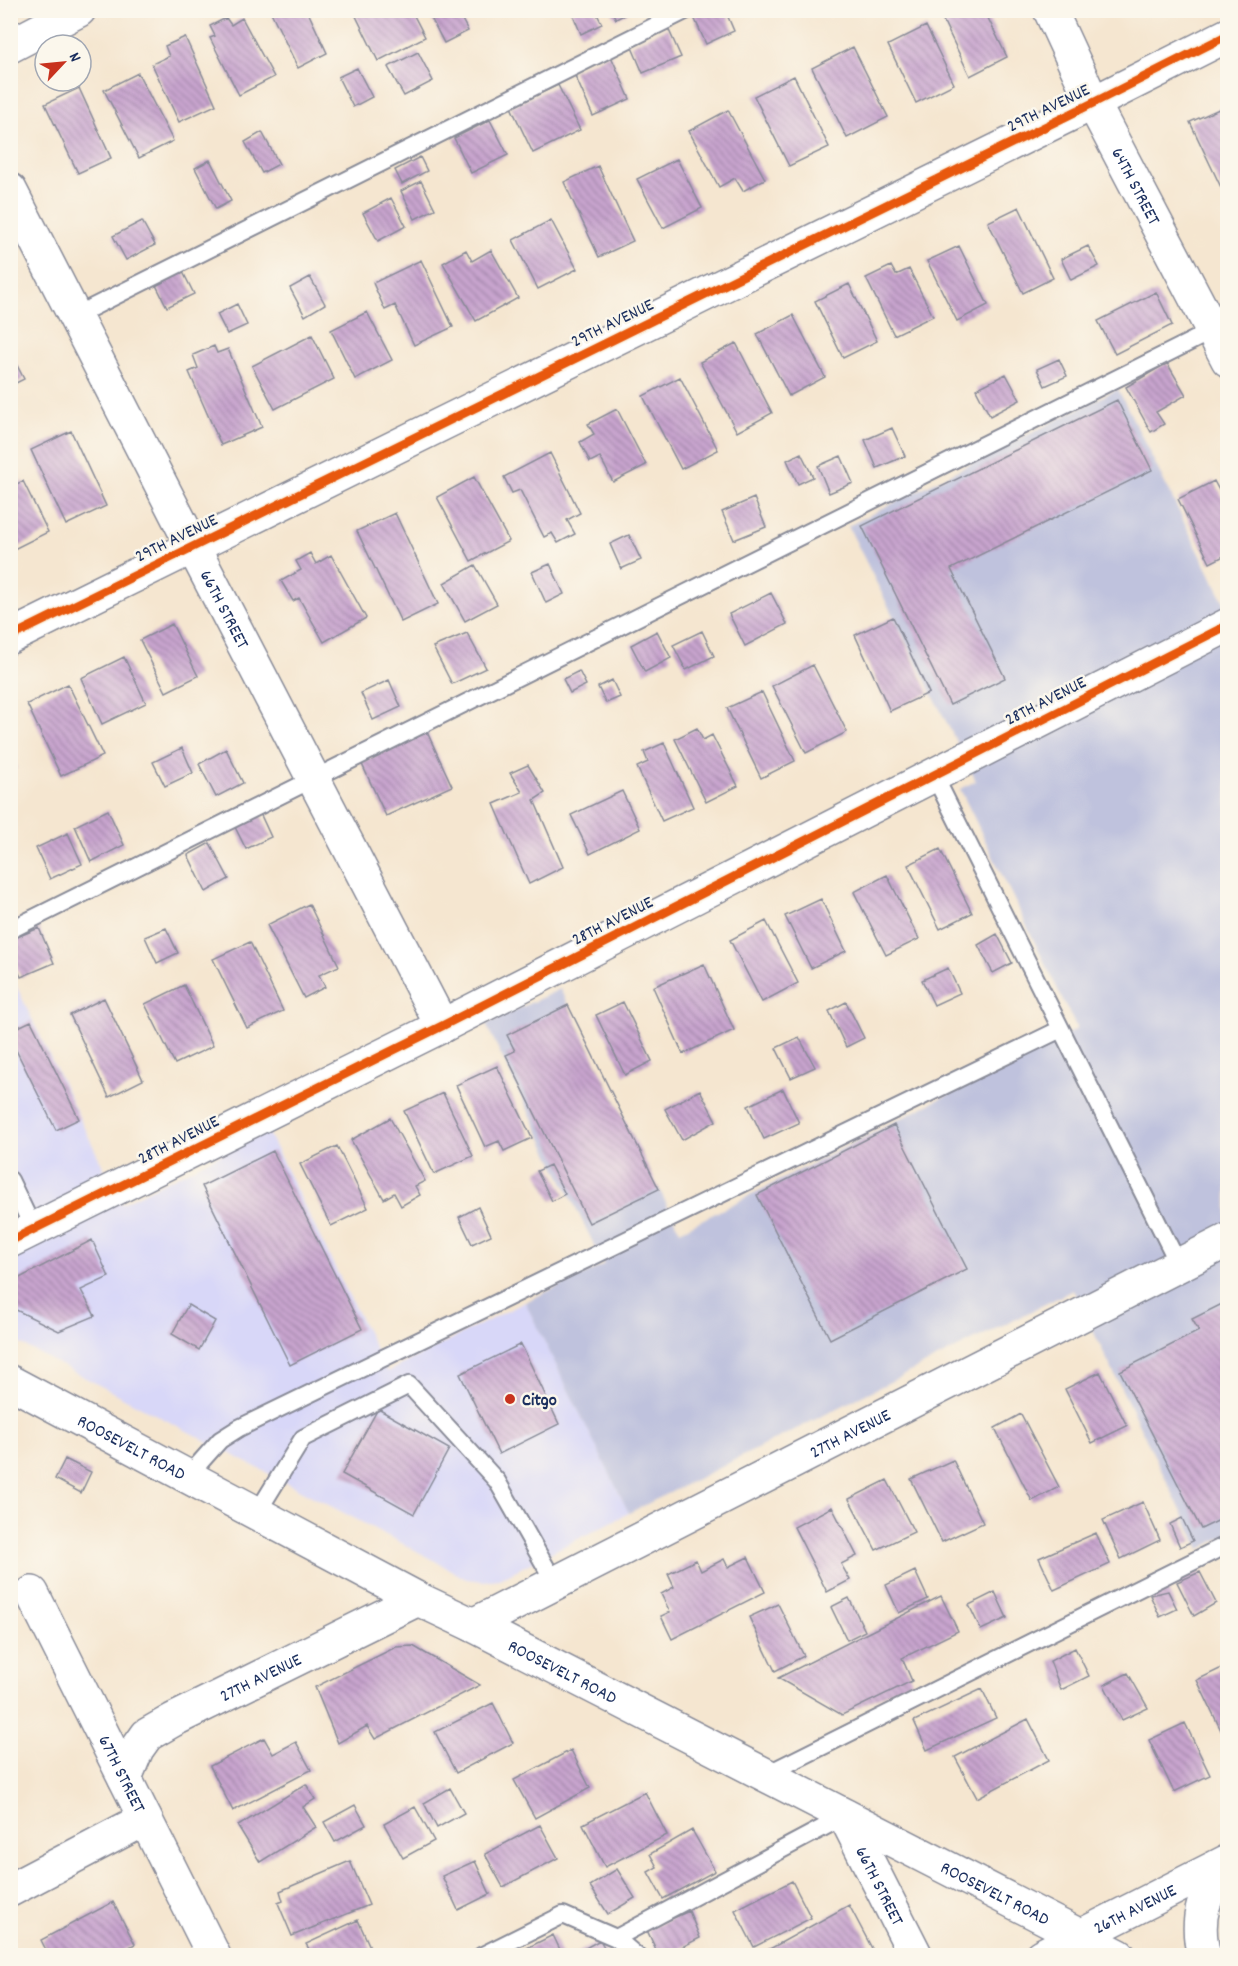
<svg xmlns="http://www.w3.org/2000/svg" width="1238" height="1966" font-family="Dekko,sans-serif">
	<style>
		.built { fill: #d8d7f8 }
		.industrial { fill: #bfc2dd }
		.building { fill: url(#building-back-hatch) }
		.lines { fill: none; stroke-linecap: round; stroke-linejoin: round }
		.service-casing { stroke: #888a97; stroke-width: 20 }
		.minor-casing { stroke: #888a97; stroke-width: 36 }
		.tertiary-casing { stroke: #888a97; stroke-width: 36 }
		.primary-casing { stroke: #888a97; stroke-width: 36 }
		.service { stroke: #fff; stroke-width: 16 }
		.minor { stroke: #fff; stroke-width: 33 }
		.tertiary { stroke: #fff; stroke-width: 33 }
		.primary { stroke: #fff; stroke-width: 33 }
		.cycleway-casing { stroke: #fbf7ec; stroke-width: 13 }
		.cycleway { stroke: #e8590c; stroke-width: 9 }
		.poi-dot { fill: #c8321e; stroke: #fbf7ec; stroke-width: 2 }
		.labels { text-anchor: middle; stroke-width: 5; stroke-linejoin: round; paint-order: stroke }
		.street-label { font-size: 18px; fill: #1b2f5e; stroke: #fbf7ec }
		.poi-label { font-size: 18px; font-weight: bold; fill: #1b2f5e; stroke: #fbf7ec; text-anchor: start }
	</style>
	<defs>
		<pattern id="building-back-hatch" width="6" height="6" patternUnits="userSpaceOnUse" patternTransform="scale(1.5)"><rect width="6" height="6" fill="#c8a4ce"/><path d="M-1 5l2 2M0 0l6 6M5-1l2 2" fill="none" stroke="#a286aa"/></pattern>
	</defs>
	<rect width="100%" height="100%" fill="#fbf7ec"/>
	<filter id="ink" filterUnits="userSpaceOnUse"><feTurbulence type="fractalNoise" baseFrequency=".0167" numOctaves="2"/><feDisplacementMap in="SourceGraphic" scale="12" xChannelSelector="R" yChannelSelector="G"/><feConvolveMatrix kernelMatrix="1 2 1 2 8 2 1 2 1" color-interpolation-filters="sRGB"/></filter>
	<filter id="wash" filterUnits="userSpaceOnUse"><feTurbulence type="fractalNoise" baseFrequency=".008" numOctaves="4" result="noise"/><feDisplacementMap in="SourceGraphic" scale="24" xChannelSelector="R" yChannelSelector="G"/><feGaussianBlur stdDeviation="1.35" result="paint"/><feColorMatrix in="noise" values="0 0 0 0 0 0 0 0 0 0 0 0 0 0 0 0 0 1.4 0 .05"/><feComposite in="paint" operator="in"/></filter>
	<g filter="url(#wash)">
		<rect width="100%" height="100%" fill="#f5e6d0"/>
		<path class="built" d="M10 973 121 1204 267 1131 387 1372 525 1302 629 1513 499 1579 484 1581 466 1579 430 1558 11 1339Z"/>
		<path class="industrial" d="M1118 389 1227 608V1535L1200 1549 1073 1290 629 1513 525 1302 604 1265 486 1024 560 989 680 1231 1077 1029 960 789 976 781 848 526Z"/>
		<g id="blocks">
			<path class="building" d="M270 10H307L327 53 298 68Z
				M353 10H411L425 37 378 61Z
				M427 10H457L468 31 444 43Z
				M571 10H595L602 24 581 34Z
				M611 10H627L628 13 616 19Z
				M701 10H725L734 31 706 44 693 15Z
				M957 10H984L1007 57 970 76 942 18Z
				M226 18 231 25 242 18 274 77 239 95 210 38 215 36 210 26Z
				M926 26 954 84 916 103 888 45Z
				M668 28 681 57 643 73 631 45Z
				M185 37 216 105 179 122 152 64 169 56 165 46Z
				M853 47 888 117 847 138 812 68Z
				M418 52 433 81 404 96 388 67Z
				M610 54 630 99 593 116 573 71Z
				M357 68 372 97 353 107 338 77Z
				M138 73 173 141 139 158 104 90Z
				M794 76 829 147 789 166 754 96Z
				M558 85 580 130 533 153 511 107Z
				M79 88 111 158 78 173 45 104Z
				M1228 105V202L1190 122Z
				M728 110 765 179 743 191 735 178 719 187 689 131Z
				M490 120 508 155 471 173 454 138Z
				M262 132 279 164 262 173 245 142Z
				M420 157 427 171 402 184 395 170Z
				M677 159 702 208 663 228 637 179Z
				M210 160 231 201 216 209 195 168Z
				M598 166 633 241 599 257 564 182Z
				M421 181 435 209 415 219 401 191Z
				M391 198 406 226 378 241 363 213Z
				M1019 207 1053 278 1023 293 988 222Z
				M551 220 577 269 538 289 513 240Z
				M142 221 155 245 126 260 113 236Z
				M959 246 988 305 957 321 927 261Z
				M1088 246 1099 266 1071 280 1061 259Z
				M466 250 472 261 491 250 518 298 476 321 443 263Z
				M421 260 453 327 414 345 395 305 385 310 373 283Z
				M180 266 194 294 167 307 153 279Z
				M891 266 896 275 909 269 933 316 894 335 866 278Z
				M310 277 325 304 305 316 290 288Z
				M849 284 877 341 843 358 815 301Z
				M1156 292 1172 325 1115 354 1098 321Z
				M237 304 247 325 227 334 217 314Z
				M367 312 392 360 355 379 331 330Z
				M793 315 825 377 789 396 757 334Z
				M312 335 334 379 275 409 252 366Z
				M736 343 772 413 737 432 700 362Z
				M214 346 217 353 228 349 262 427 221 445 189 372 198 368 193 355Z
				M10 352 24 379 10 386Z
				M1059 359 1067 376 1045 386 1037 369Z
				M1167 363 1186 395 1156 412 1164 424 1151 432 1126 387Z
				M1006 374 1020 400 990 416 976 389Z
				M680 377 718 450 681 469 643 396Z
				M1117 400 1152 470 951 569 1005 678 950 705 862 526Z
				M617 409 646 465 613 482 600 457 590 462 580 442 594 434 588 424Z
				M892 428 905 456 877 468 865 440Z
				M71 431 106 506 66 525 31 450Z
				M550 453 580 513 567 520 575 534 558 543 552 533 544 537 520 490 512 493 504 477Z
				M801 453 813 477 798 484 787 460Z
				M841 456 853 483 829 493 818 466Z
				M474 477 509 541 471 561 437 497Z
				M23 481 48 532 12 550 10 546V487Z
				M1214 481 1228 507V554L1210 563 1178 499Z
				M754 498 766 527 734 540 722 512Z
				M395 513 438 604 401 622 357 531Z
				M629 535 641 560 621 569 610 544Z
				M310 553 316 564 331 555 366 618 324 642 299 598 293 601 281 581 301 570 296 561Z
				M550 564 564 594 546 603 532 572Z
				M475 565 497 604 465 621 444 583Z
				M771 593 787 624 745 646 729 614Z
				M893 617 929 693 890 711 855 635Z
				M172 624 198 676 166 692 140 640Z
				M657 631 671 658 645 672 631 645Z
				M702 631 714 656 686 670 673 645Z
				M467 633 486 668 452 684 433 647Z
				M124 657 146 703 102 724 81 678Z
				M813 665 847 732 806 753 772 686Z
				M579 671 586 685 570 693 563 679Z
				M389 680 401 707 373 720 361 693Z
				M612 680 620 697 606 703 598 687Z
				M68 684 103 756 61 776 27 704Z
				M762 692 795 761 761 778 727 708Z
				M697 728 703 740 712 735 738 786 706 802 675 739Z
				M427 732 452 786 386 816 361 762Z
				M664 743 693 807 662 821 637 767 648 762 644 752Z
				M182 748 193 773 165 786 153 762Z
				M226 749 243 783 216 797 199 764Z
				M10 754 17 768 10 771Z
				M528 765 545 793 534 800 563 867 529 884 494 804 522 792 510 773Z
				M622 791 640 829 590 854 571 815Z
				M108 810 124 845 91 862 75 826Z
				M259 811 271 837 246 849 233 823Z
				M68 833 82 864 50 879 36 848Z
				M210 843 229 879 206 892 188 855Z
				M940 849 972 913 940 929 908 865Z
				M887 875 919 939 886 955 854 892Z
				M821 899 846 951 811 968 785 916Z
				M309 904 339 966 319 975 325 987 304 998 267 925Z
				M766 921 798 983 762 1002 730 940Z
				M39 928 54 963 21 977 10 953V940Z
				M166 928 178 953 157 963 145 937Z
				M997 934 1012 963 993 973 978 945Z
				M250 942 283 1011 247 1028 213 959Z
				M704 964 734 1030 683 1054 653 987Z
				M948 968 960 993 934 1005 922 980Z
				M184 985 213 1046 175 1064 145 1004Z
				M104 998 143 1080 109 1097 70 1015Z
				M623 1002 652 1061 625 1075 596 1015Z
				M846 1002 864 1038 846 1047 829 1011Z
				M568 1005 659 1189 589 1223 506 1055 515 1051 507 1035Z
				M31 1021 79 1119 56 1130 10 1038V1031Z
				M799 1037 815 1067 791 1078 776 1048Z
				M497 1066 532 1138 504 1151 499 1141 485 1147 456 1085Z
				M783 1089 799 1123 764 1139 748 1106Z
				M700 1090 716 1121 682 1140 665 1109Z
				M443 1093 473 1156 434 1174 404 1111Z
				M390 1118 425 1181 415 1186 420 1195 401 1206 394 1193 384 1199 351 1140Z
				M894 1125 967 1269 830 1339 757 1195Z
				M337 1146 368 1208 331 1226 300 1164Z
				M273 1151 362 1329 290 1365 202 1186Z
				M550 1165 565 1194 552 1201 537 1171Z
				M478 1207 491 1235 472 1244 459 1217Z
				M92 1240 109 1277 81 1290 95 1316 59 1331 10 1307V1283Z
				M1228 1301V1516L1201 1529 1120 1371 1199 1331 1192 1319Z
				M188 1305 215 1321 199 1350 172 1334Z
				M521 1344 559 1424 499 1454 460 1374Z
				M1100 1372 1127 1426 1092 1443 1065 1389Z
				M378 1409 449 1449 414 1514 342 1474Z
				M1021 1414 1059 1487 1032 1501 995 1428Z
				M65 1459 91 1472 81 1493 55 1479Z
				M953 1460 983 1523 942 1542 911 1479Z
				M887 1480 914 1532 876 1550 849 1499Z
				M1143 1502 1160 1540 1121 1559 1103 1520Z
				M832 1507 857 1556 841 1564 850 1580 827 1592 794 1527Z
				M1182 1518 1193 1541 1180 1547 1170 1524Z
				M1096 1533 1110 1564 1054 1590 1039 1558Z
				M748 1557 765 1592 672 1639 661 1616 670 1612 661 1594 674 1587 668 1574 696 1560 701 1571 724 1559 728 1567Z
				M915 1571 928 1599 899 1613 886 1585Z
				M1200 1572 1216 1603 1194 1616 1177 1582Z
				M1168 1591 1177 1609 1160 1617 1150 1595Z
				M995 1592 1007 1618 981 1630 969 1605Z
				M941 1596 958 1631 902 1658 912 1681 842 1715 778 1678Z
				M849 1598 865 1631 847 1640 831 1607Z
				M778 1604 804 1656 775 1671 749 1617Z
				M413 1646 480 1685 375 1739 367 1726 338 1743 315 1687 396 1647Z
				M1075 1648 1089 1676 1061 1690 1050 1661Z
				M1228 1665V1745L1197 1680Z
				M1128 1673 1148 1708 1122 1720 1104 1685Z
				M982 1689 996 1718 927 1750 914 1721Z
				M493 1703 513 1743 456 1773 435 1732Z
				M1028 1719 1049 1760 977 1798 955 1757Z
				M1185 1723 1210 1775 1174 1792 1149 1740Z
				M264 1738 273 1754 296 1742 311 1770 233 1811 210 1766Z
				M571 1750 590 1788 535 1818 514 1780Z
				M306 1784 315 1799 303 1807 316 1827 260 1862 238 1826Z
				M450 1788 464 1813 437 1828 424 1803Z
				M645 1792 667 1835 605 1867 583 1824Z
				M355 1805 366 1825 335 1842 324 1822Z
				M415 1807 434 1841 403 1858 384 1824Z
				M540 1825 558 1858 503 1887 485 1854Z
				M692 1830 715 1871 663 1899 648 1872 657 1867 650 1854Z
				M350 1861 369 1905 292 1936 278 1903 283 1901 280 1891Z
				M475 1861 490 1894 458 1910 442 1876Z
				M617 1869 635 1898 608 1914 590 1886Z
				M792 1881 811 1918 754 1947 735 1910Z
				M113 1902 135 1944 114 1956H49L41 1940Z
				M849 1905 876 1956H757Z
				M689 1911 700 1938 664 1956H659L647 1930Z
				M358 1920 374 1956H305L303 1952 309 1949 306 1944Z
				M553 1935 563 1956H511Z
				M600 1940 609 1956H571Z"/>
		</g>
	</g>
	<g filter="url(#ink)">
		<use href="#blocks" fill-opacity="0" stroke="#888a97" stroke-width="1.5"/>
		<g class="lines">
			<defs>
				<path id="service" d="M75 316 687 10
					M934 775 1179 1265
					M10 930 1228 323
					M10 1180 34 1230
					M188 1476 220 1440 239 1428 1061 1029
					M257 1513 303 1438 409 1385 497 1481 555 1583
					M765 1775 1228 1544
					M616 1938 845 1816
					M481 1956 563 1915 616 1938 637 1956"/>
				<g id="minor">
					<path id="s1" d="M1050 10 1093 103 1228 360"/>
					<path id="s2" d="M10 190 193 547 442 1026"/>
					<path d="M10 637 1093 103 1228 35"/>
					<path d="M10 1241 442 1026 1228 625"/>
					<path id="s3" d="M32 1593 214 1956"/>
					<path id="s4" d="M473 1625 1228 1240"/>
					<path id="s5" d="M125 1778 137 1749 147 1735 173 1720 418 1599"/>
					<path id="s6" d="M845 1816 916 1956"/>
					<path d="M10 1890 145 1819"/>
					<path id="s7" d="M1041 1956 1228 1861"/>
				</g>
				<path id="tertiary" d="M10 46 79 10"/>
				<g id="primary">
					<path id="s8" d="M10 1382 418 1599 473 1625 1119 1956"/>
					<path d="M1204 1956C1194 1916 1204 1894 1228 1862"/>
				</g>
			</defs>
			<use href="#service" class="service-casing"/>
			<use href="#minor" class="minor-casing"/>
			<use href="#tertiary" class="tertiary-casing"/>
			<use href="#primary" class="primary-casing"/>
			<use href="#service" class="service"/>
			<use href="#minor" class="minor"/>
			<use href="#tertiary" class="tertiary"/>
			<use href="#primary" class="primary"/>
			<defs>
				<path id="cycleway" d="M10 637 1093 103 1228 35
					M10 1241 442 1026 1228 625"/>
			</defs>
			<use href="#cycleway" class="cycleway-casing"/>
			<use href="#cycleway" class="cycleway"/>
		</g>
	</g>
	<circle class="poi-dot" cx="510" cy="1399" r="6"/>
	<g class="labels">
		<g class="street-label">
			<text transform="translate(1048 107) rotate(-26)" y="6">29TH AVENUE</text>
			<text dy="6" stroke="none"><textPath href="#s1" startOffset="196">64TH STREET</textPath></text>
			<text transform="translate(612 322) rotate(-26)" y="6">29TH AVENUE</text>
			<text transform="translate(176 537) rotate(-26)" y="6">29TH AVENUE</text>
			<text dy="6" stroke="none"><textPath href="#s2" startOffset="471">66TH STREET</textPath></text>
			<text transform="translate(1045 700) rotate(-27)" y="6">28TH AVENUE</text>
			<text transform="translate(612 920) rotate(-27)" y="6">28TH AVENUE</text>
			<text transform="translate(178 1139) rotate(-27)" y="6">28TH AVENUE</text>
			<text dy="6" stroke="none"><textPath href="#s4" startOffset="423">27TH AVENUE</textPath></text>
			<text dy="6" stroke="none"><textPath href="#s8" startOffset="138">ROOSEVELT ROAD</textPath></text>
			<text dy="6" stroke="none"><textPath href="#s8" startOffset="624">ROOSEVELT ROAD</textPath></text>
			<text dy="6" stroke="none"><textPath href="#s5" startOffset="176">27TH AVENUE</textPath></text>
			<text dy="6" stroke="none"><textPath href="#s3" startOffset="202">67TH STREET</textPath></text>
			<text dy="6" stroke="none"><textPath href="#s6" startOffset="78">66TH STREET</textPath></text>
			<text dy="6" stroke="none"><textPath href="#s8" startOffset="1110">ROOSEVELT ROAD</textPath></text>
			<text dy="6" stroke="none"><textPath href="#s7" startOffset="105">26TH AVENUE</textPath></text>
		</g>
		<g class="poi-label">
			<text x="522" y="1405">Citgo</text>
		</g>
	</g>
	<rect width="1238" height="1966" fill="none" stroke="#fbf7ec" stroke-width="36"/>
	<g transform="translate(63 63) rotate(64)"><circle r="28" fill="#fbf7ec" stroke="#a1a7b3" stroke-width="1.5"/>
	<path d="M0-4.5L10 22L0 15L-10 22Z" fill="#c8321e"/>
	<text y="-9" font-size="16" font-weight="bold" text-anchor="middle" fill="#1b2f5e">N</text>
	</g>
</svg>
